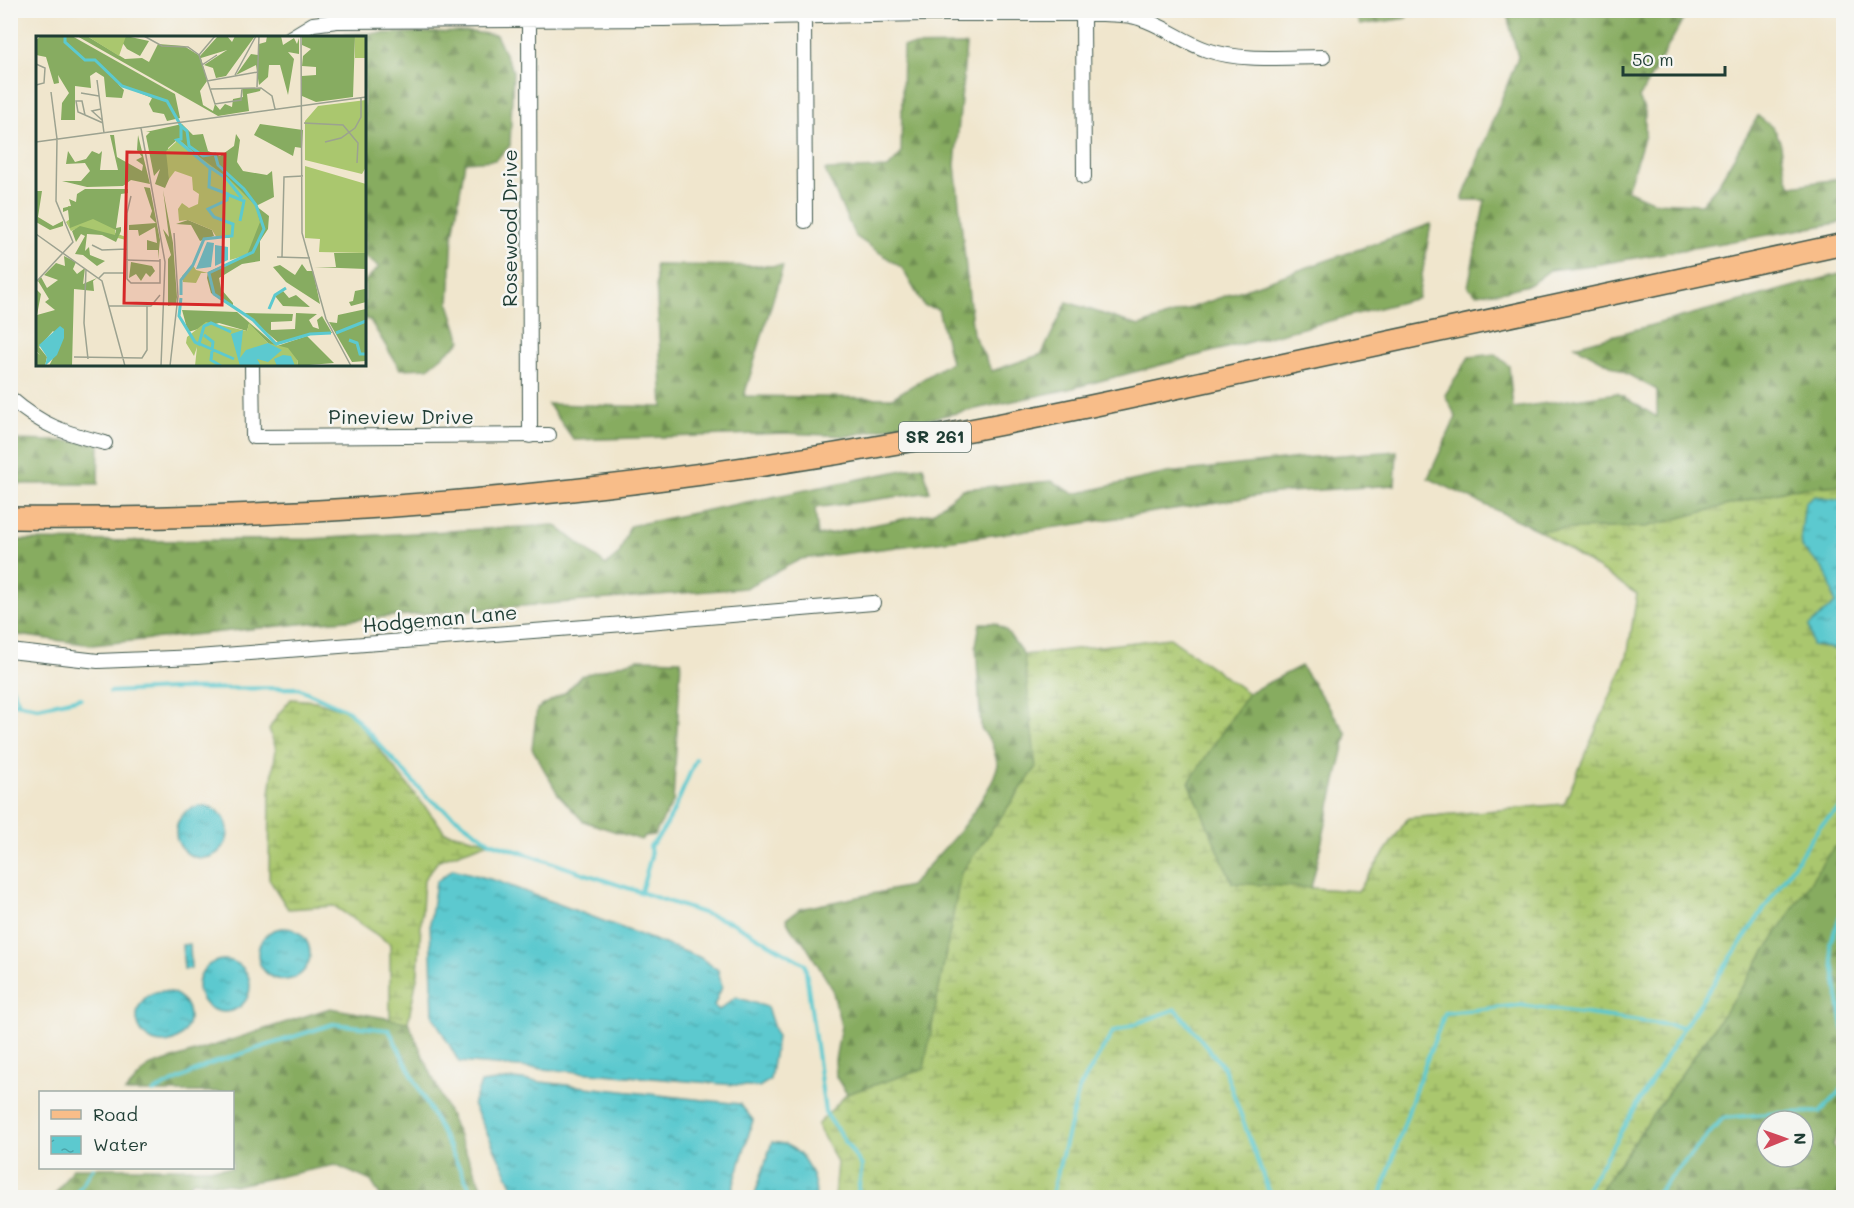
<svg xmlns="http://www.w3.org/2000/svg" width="1854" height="1208" font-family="Mali,sans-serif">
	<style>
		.forest { fill: url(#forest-firs); stroke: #53744a; stroke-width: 1.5; fill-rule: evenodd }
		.wetland { fill: url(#wetland-marsh); stroke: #648251; stroke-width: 1.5 }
		.water { fill: url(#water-ripples); stroke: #3e8382; stroke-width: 1.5 }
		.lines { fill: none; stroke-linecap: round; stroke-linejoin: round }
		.stream { stroke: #5cc9cf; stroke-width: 4 }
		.street-casing { stroke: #3e564b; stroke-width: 16 }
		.primary-casing { stroke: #3e564b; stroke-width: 24 }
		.street { stroke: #fff; stroke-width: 14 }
		.primary { stroke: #f8bd89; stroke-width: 21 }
		.labels { text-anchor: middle; stroke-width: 5; stroke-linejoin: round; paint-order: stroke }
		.shield { fill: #f6f6f2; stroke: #60746d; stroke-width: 1.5 }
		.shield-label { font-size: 18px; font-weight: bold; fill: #1f3d34 }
		.street-label { font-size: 20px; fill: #1f3d34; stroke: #f6f6f2 }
		.inset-river { fill: none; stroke: #5cc9cf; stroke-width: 3 }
		.inset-road { fill: none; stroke: #9ca290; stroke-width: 1.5 }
		.view { fill: #d62828; fill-opacity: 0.15; stroke: #d62828; stroke-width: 3 }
		.inset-edge { fill: none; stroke: #1f3d34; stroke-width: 3 }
	</style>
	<defs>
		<pattern id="forest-firs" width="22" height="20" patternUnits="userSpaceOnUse" patternTransform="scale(1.5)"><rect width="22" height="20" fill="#87ac61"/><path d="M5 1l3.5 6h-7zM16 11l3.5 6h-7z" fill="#6e8d51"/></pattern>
		<pattern id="wetland-marsh" width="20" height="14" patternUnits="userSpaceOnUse" patternTransform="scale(1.5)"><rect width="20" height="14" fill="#aac76e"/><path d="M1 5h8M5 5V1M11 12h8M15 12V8" fill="none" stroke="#8aa35b"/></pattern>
		<pattern id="water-ripples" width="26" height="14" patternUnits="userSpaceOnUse" patternTransform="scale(1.5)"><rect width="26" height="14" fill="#5cc9cf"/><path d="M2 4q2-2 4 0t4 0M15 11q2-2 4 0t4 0" fill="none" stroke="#4ba4a9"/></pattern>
	</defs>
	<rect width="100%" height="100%" fill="#f6f6f2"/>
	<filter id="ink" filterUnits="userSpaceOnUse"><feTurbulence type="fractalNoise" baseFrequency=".0167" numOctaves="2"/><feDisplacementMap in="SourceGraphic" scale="12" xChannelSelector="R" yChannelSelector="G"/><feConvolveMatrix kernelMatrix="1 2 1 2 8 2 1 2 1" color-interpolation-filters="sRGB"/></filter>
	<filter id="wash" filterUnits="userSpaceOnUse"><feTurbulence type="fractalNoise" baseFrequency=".008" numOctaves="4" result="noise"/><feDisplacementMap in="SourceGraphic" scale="24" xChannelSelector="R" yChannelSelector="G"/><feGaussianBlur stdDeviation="1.35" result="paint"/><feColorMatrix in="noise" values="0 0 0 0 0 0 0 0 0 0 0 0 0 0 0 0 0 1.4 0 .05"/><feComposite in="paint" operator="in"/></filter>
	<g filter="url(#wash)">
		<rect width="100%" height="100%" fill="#f0e6cd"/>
		<path class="forest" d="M1354 11H1407V18L1360 25Z
			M1506 11H1688L1639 98 1645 111V135L1627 190 1654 202 1701 204 1717 186 1758 116C1762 120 1769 124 1773 128 1787 145 1779 171 1792 186L1843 178V222L1600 264 1550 270 1531 284 1505 291 1476 294 1468 287 1485 200H1462L1518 57Z
			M471 32 496 35 513 71 510 146 495 160 465 162 453 235 449 304 461 341 428 368 400 369 370 320 365 319V281L379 267 365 257 364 149 367 143 364 140V38L325 37 328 34Z
			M966 45 955 165 973 334 992 371 1042 354 1067 302 1139 326 1431 224 1418 298 1065 390 848 436 785 433 574 440 548 404 663 407 655 265 783 266 744 396 892 398 951 362 938 309 924 306 902 268 855 236 825 170 888 168 901 154 903 46Z
			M1843 273V485L1790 489 1646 527 1538 530 1428 478 1456 417 1445 395 1469 357 1495 354 1509 366 1513 408 1617 393 1657 417V390L1575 346Z
			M11 440 99 442 98 484H11Z
			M1397 451 1395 485 1276 493 1065 526 801 559 745 588 310 623 92 645 11 634V540L147 541 310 539 555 525 606 565 619 554 630 526 923 466 930 492 815 508 818 536 932 513 962 489 1052 481 1074 494 1167 473 1300 458Z
			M980 623H995L1006 630 1024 655 1036 768 961 873 924 1069 847 1094 836 1077 835 1060 841 1026 832 988 803 941 793 932 786 919 800 909 910 886 958 833 975 810 992 782 998 765 992 744 981 728 976 645Z
			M638 659 681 660 673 802 654 835 645 836 641 840 583 821 558 794 532 748 537 709 566 692 581 676Z
			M1301 666 1347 734 1311 888 1232 884 1189 782 1248 693Z
			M1843 837 1844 1123 1832 1145 1843 1158V1197L1595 1198 1736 996 1827 856ZM1767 1121H1803V1157H1767Z
			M330 1008 408 1022 486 1197H381L371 1181 335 1165 237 1185 193 1181 177 1197H53L73 1168H232V1092H125L148 1067Z"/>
		<path class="wetland" d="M1843 485V837L1827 856 1736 996 1595 1197H834L837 1162 817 1125 847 1094 924 1069 961 873 1036 768 1024 655 1170 638 1248 693 1189 782 1232 883 1358 891 1408 818 1564 804 1627 657 1637 594 1538 530 1646 527 1790 489Z
			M291 699 315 701 349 711 445 832 490 842 439 860 424 879 418 973 408 1022 390 1019V944L334 906 288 909 269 879 270 794 276 748 269 729 277 716Z"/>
		<path class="water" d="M1815 496 1843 500V651L1812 645 1809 626 1835 603C1829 574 1825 567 1802 549L1801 534 1805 503Z
			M176 832a26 26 0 1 1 52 0a26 26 0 1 1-52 0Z
			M453 869 497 881 699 957 718 970 722 987 714 1006 719 1010 736 997 767 1007 777 1037 770 1080 759 1087 459 1062 433 1016 430 922 436 882Z
			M258 954a26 26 0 1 1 52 0a26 26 0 1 1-52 0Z
			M190 944 191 969H184L182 945Z
			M198 986a26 26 0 1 1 52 0a26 26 0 1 1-52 0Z
			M137 1017a26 26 0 1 1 52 0a26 26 0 1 1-52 0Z
			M513 1079 740 1104 753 1120 730 1197H518L473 1104 481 1083Z
			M772 1142C776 1143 782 1143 786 1145 806 1153 816 1178 816 1197H754Z"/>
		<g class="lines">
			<path class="stream" d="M10 683 19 703
				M110 692 171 689 298 688 349 711 427 797 490 842 733 923 805 964 825 1112 862 1166 857 1198
				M10 702 38 707 81 698
				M641 892 651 856 650 846C671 827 684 785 696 759
				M1844 907 1830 943 1844 1033
				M153 1092 210 1064 333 1024 389 1030 475 1198
				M73 1198 93 1168
				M1051 1198 1079 1089 1113 1032 1176 1009 1224 1068 1271 1198
				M1380 1198 1417 1085 1445 1013 1521 1005 1684 1027 1820 826 1844 804
				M1581 1198 1684 1027
				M1653 1198 1723 1118 1779 1113 1820 1112 1844 1087"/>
		</g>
	</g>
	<g filter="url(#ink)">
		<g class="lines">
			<defs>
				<path id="street" d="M1083 15 1084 177
					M804 17 805 221
					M529 21 530 436
					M290 38 313 24 337 21 664 19 924 14H1103C1115 15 1127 14 1139 18 1163 25 1183 42 1207 50 1243 62 1285 57 1323 57
					M252 364 253 437 549 435
					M10 398C42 426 65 433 105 443
					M10 651 98 661 197 657 624 624 873 603"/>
				<path id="primary" d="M10 518C315 521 621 494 921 439 1053 416 1183 386 1314 358 1491 320 1667 282 1844 244"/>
			</defs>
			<use href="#street" class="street-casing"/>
			<use href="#primary" class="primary-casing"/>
			<use href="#street" class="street"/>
			<use href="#primary" class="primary"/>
		</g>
	</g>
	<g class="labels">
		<rect class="shield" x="899" y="422" width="72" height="30" rx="4.5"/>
		<g class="shield-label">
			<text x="935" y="443">SR 261</text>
		</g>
		<g class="street-label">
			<text transform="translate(510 228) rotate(-90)" y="7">Rosewood Drive</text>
			<text x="401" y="424">Pineview Drive</text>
			<text transform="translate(440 619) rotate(-5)" y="7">Hodgeman Lane</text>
		</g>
	</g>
	<g transform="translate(36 36)">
		<rect width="330" height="330" fill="#f0e6cd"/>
		<path d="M319 0H330V22H319ZM330 64V131L326 138 269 124V85L282 70ZM269 130 330 148V217L283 216 284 203 269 202ZM32 170 82 171 79 197 90 201V204L42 192 35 195 30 186 35 182Z" fill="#aac76e"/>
		<path d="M5 0H36L139 58 144 82 131 85 128 78 117 76 113 68 116 62 82 48 88 54 86 62 70 61 68 41 60 36 54 40 55 52 39 50V84H25L26 67 33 57 22 39 23 47 18 48 10 21 0 19V4ZM41 0H51L89 23 106 22 113 26 122 8 148 10 164 20 182 0H191L196 6 199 0H219L190 40 180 42 177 32 168 29 191 14 165 22 171 45 164 55 167 69 177 75 179 68 184 74 189 68 196 71 197 63 207 61 206 52H225L224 55 211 58 213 75 182 80ZM90 0 113 5 104 20 91 13 86 6ZM231 0H245L247 9 258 2 261 8 263 2V18L252 16 258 23 252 59 244 29H233L232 41 223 49 220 29 200 39 215 18 222 19 223 8 230 6ZM266 0H319L317 61 280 66 266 60V40L280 39V31L266 30 267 20 275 13 266 9ZM146 88 157 99 167 98 172 115 184 120 198 110 200 98 204 104 201 126 207 135 231 139 236 135 238 161 220 170 233 180 232 193 224 205V225L206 228 183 242 185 253 197 267V272L175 257 171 242 172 236 211 219V163L142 103 132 112 133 143 129 152 119 148 124 133 118 140 110 100 114 96H110ZM224 88 267 94 266 112 259 111 257 120 246 114 218 99ZM74 99H78L81 121 106 135 107 129 100 124 106 121 101 114 102 99 114 148 95 144 87 150 51 151 26 145H45L54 135 49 127 30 128 32 115 39 126 50 123 56 115 63 118 66 115 64 134H82ZM108 151 114 152 124 204 122 223V214H111V204L121 207 119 191 103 200 102 194H93V189L120 187 114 181 116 175ZM49 153H92V157L85 158 80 192 85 191V195L80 206 66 199 51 198 49 215 53 211 54 219 69 225 61 230 47 219 39 218 49 200 45 198 40 206 36 195 44 190 79 199 80 194 57 183 34 192 32 174 27 176V172L35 170 33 163 40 166 41 158ZM127 154 137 207 141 261 140 268 132 270V223L135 219 127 193 133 201ZM0 155H6L2 181 17 190 27 185V190L14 194 0 186ZM152 184 176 194 178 200 164 205 155 189 140 188ZM298 217H330V233L278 231H300ZM28 220 40 226 37 233 41 238 49 232 47 248 61 242 57 245 58 255 38 253 36 330H13L26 304 17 295 3 311 11 321 9 330H0V316L4 319 0 315V253L5 258 1 279 19 274 9 266 13 263 2 245 5 241 11 252 22 244 8 239 20 227 29 230ZM95 226 116 230 119 235 114 241 110 237 105 245 100 238 93 242ZM266 228 271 235H277L284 268 250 246 237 231 244 229 259 239ZM330 243V266L315 270 313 266 317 265 319 255 329 253ZM247 255 253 262 260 259 274 271 247 270 239 260ZM330 273V325L316 326 293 286 301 287 302 279ZM146 274 201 276 241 310 271 300 298 327 261 330 262 325 232 307 213 288 211 295 183 287 152 296ZM208 277 257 278 256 285 235 286V294L259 293 260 277 281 278 273 284 277 291 283 293 281 284 286 280 296 297 274 298 243 307Z" fill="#87ac61"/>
		<path d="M51 0H90L83 20ZM139 103 192 142 220 170 224 186 211 219 194 224V202H181L176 194 152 184 143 185 142 173 146 167 153 172 162 168 163 158 157 154 156 141 139 135 133 143 130 115 140 106ZM157 229 160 234 172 237H165L160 247 147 246 146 240ZM170 286 211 295 213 287 232 307 252 312 262 325 261 330H159L161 311 158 320 150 307 151 301Z" fill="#aac76e"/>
		<path d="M171 206 178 207 175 231 160 233ZM179 209 192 211V224L179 230ZM24 290 28 293V302L21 319 9 330 11 321 3 309ZM207 294 204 322 210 314 232 307 246 314 232 326 221 323 225 330H204L195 298ZM247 319 255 320 259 330H241L238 323Z" fill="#5cc9cf"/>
		<path class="inset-river" d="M29 0V6L49 24H59L86 50 131 65 145 90V103L141 104 174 132 173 151 192 158 191 164 172 173 178 181 197 188 196 200 168 203 157 229 145 244V259M145 90 151 95 153 110 167 120 179 118 182 129 208 153 220 169 228 193 217 216 173 237 178 258 217 284 240 308 274 298 295 297M175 132 190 142 206 162M193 159 208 165 204 185M145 262 143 280 159 306 163 308 168 290 175 287 195 296M233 273 239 259 250 252M300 297 330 285M168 299 177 306 175 324 185 330M313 304 321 307 324 318H330M164 308 198 323"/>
		<path class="inset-road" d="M108 0 126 10 152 11 163 19 179 68 205 64 206 52M265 0 266 197 290 283 315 330M163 19 179 0M0 28 9 32 8 47 0 49M166 29 181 19M199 39 220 0M61 44 68 97M171 45 222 36M221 51 223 0M175 53 225 52 236 60 239 73M45 57 63 60M40 65H46L49 79 42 76ZM65 73 56 75 66 84M49 79 67 87M268 87 307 89 322 107 321 127M105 92 129 226 125 330M0 106 330 61M289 106 305 102 319 92 325 81V62M95 160 91 177V243L95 247H124V223M0 198 66 245 89 330M56 209 66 214 91 213M241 221 274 222M246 221 248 141 267 140M90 224 124 225M50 233 48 287 52 323M63 242 68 237H90M0 246 37 206 20 165 21 103 15 56M73 270H115L124 259M38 321 106 322 111 314V270M134 330 142 260 138 197"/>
		<path class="view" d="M91 116 189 118 186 269 88 267Z"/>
		<rect width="330" height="330" class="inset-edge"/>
	</g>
	<rect width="1854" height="1208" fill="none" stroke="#f6f6f2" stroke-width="36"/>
	<rect x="39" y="1091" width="195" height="78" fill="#f6f6f2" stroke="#a0aca6" stroke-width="1.5"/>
	<rect x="51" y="1110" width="30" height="9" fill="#f8bd89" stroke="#a0aca6" stroke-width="1.5"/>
	<text x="93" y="1121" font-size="18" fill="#1f3d34">Road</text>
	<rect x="51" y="1136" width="30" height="18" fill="url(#water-ripples)" stroke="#a0aca6" stroke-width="1.5"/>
	<text x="93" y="1151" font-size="18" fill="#1f3d34">Water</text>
	<g transform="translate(1785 1139) rotate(89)"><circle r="28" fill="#f6f6f2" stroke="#a0aca6" stroke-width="1.5"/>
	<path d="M0-4.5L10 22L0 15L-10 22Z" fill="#d1495b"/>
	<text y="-9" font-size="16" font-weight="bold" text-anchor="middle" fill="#1f3d34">N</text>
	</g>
	<path d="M1623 66v9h102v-9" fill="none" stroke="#1f3d34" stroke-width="3"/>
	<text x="1632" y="66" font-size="18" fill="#1f3d34" stroke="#f6f6f2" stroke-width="4.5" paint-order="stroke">50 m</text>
</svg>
